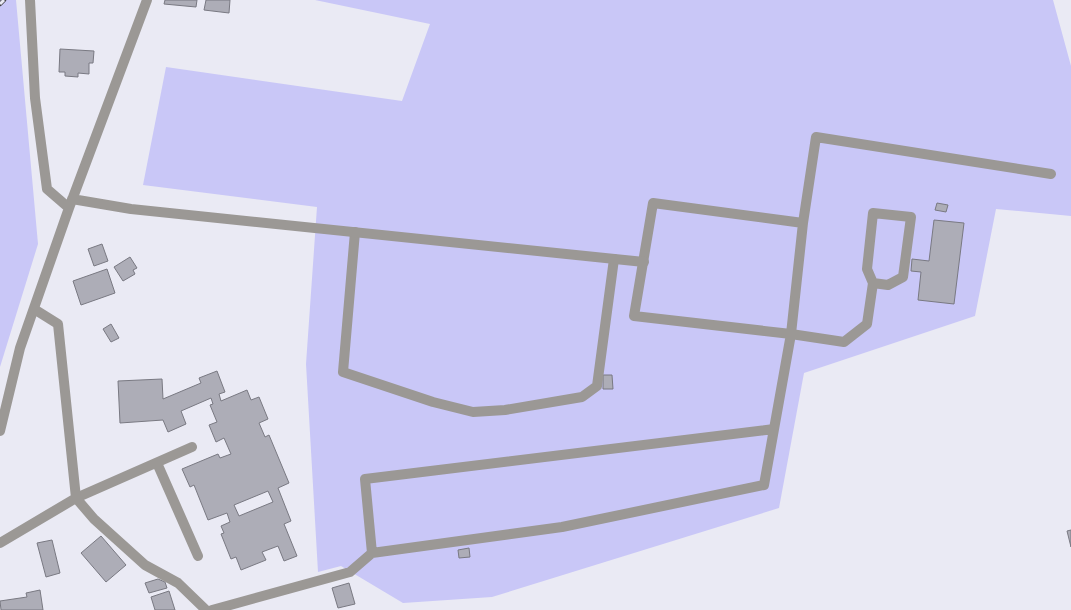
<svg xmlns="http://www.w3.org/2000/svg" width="1071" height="610" font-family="Cabin,sans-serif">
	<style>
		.green { fill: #c9c7f7 }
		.building { fill: #adadb7; stroke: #797982; fill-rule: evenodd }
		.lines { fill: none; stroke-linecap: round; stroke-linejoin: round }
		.service { stroke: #9b9895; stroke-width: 10 }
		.minor { stroke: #9b9895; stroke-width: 10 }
		.rail-casing { stroke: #434347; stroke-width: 4.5 }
		.rail { stroke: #eaeaf4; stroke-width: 3; stroke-dasharray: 9; stroke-linecap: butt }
	</style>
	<rect width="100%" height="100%" fill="#eaeaf4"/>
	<path class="green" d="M0 0H16L38 244 0 367Z
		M315 0H1053L1071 66V216L996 209 975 316 804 373 779 508 492 597 403 603 341 566 318 572 306 364 317 207 143 185 166 67 402 101 430 24Z"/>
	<path class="building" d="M165 0H197L196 7 164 4Z
		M206 0H230L229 13 204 10Z
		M60 49 94 51 93 63H89V74L78 73V77L65 76V72H59Z
		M937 203 948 205 946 212 935 210Z
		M934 220 964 223 954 304 918 300 921 272 911 271 912 259 929 261Z
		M102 244 108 261 94 266 88 249Z
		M130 257 137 268 133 270 135 274 123 281 114 267Z
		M107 269 115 293 81 305 73 281Z
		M111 324 119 338 111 342 103 329Z
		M217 371 225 392 219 394 221 401 247 390 251 400 259 397 268 419 259 423 265 437 269 435 289 483 278 488 291 521 284 524 297 556 284 561 278 546 262 552 266 560 241 570 236 557 231 559 221 534 224 533 221 526 230 522 227 513 208 520 194 485 190 487 182 469 218 454 220 458 231 454 224 438 216 442 209 425 217 422 210 405 213 404 211 398 181 411 186 424 168 432 163 420 120 423 118 381 162 379 163 399 201 383 199 378ZM268 491 273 502 239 516 234 505Z
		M603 375H612L613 389H603Z
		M1071 530V547L1067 531Z
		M101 536 126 565 106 582 81 553Z
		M52 540 60 573 46 577 37 543Z
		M469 548 470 557 459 558 458 550Z
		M158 579 165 582 167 588 149 593 145 583Z
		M349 583 355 604 338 608 332 588Z
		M40 590 43 610H1L0 601 27 597 26 593Z
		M169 591 175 610H155L151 597Z"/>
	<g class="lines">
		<path class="service" d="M803 223 653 203 634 316 791 334 844 342 867 324 873 283 867 269 873 213 911 217 903 277 888 285 873 283
			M355 232 343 372 433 402 473 412 505 410 582 397 597 386 614 259
			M157 463 198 556
			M76 498 192 447
			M372 553 365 479 774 429
			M212 610 350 572 372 553 562 527 764 485 791 334 803 223 816 137 1051 174"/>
		<path class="minor" d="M30 0 35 98 47 189 69 208
			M72 199 131 209 644 262
			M34 309 58 324 76 498 94 519 145 565 178 583 206 610
			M0 431 20 348 69 208 147 0
			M0 543 76 498"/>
		<defs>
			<path id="rail" d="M0 4 4 0"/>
		</defs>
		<use href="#rail" class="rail-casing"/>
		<use href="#rail" class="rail"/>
	</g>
</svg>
